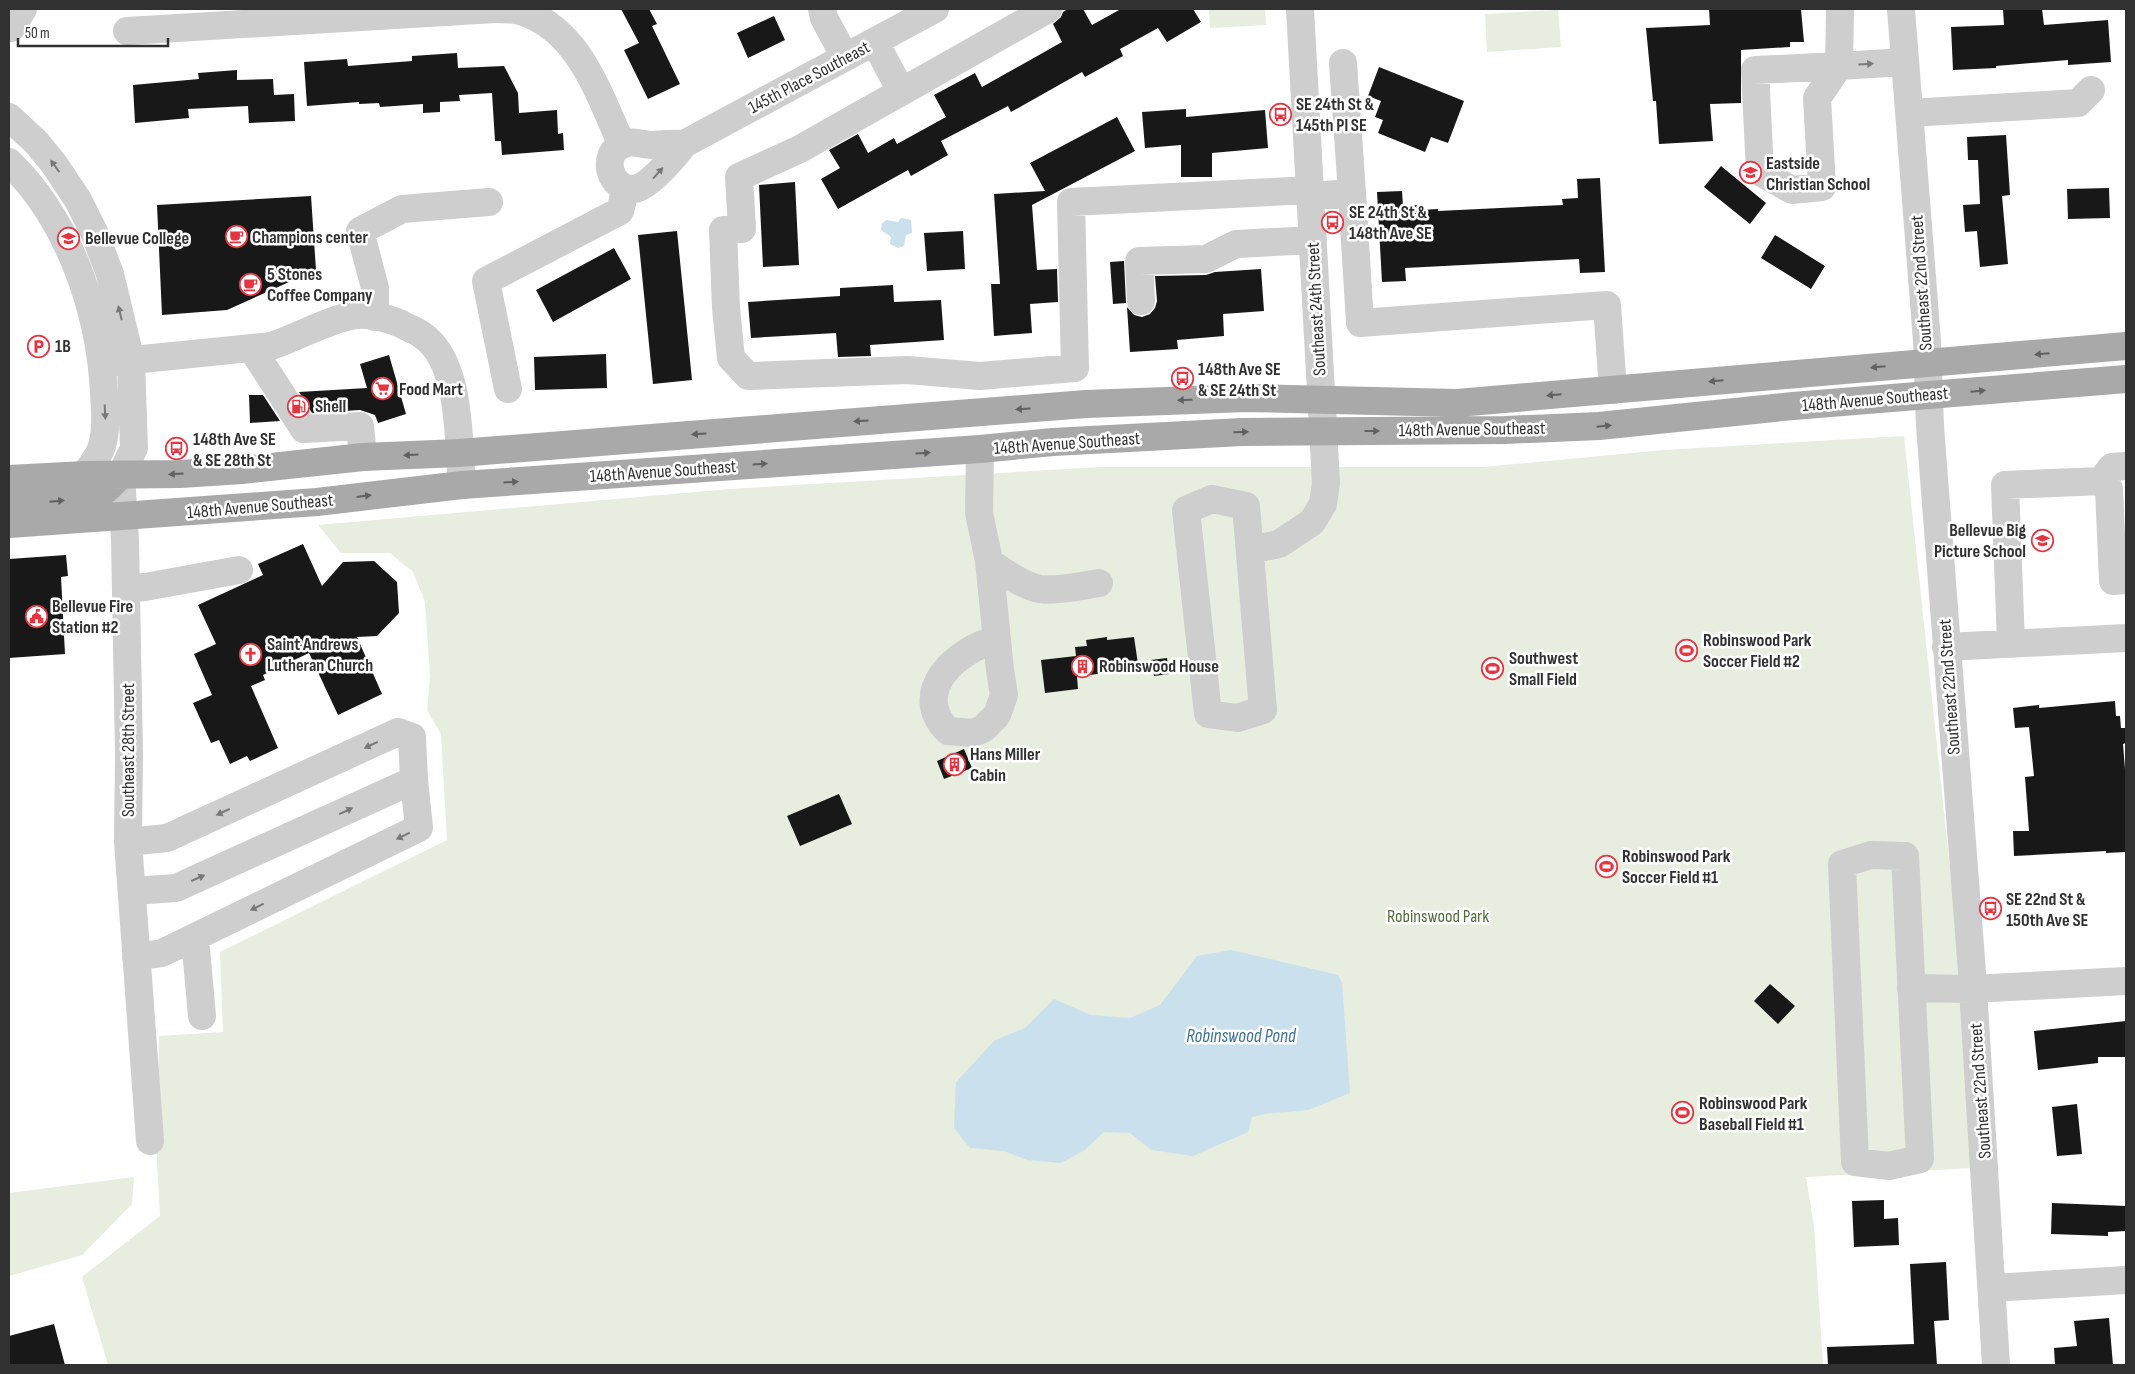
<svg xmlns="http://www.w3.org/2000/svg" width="2135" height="1374" font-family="'Sofia Sans Condensed',sans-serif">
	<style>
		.green { fill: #e7eddf }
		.water { fill: #cbe0ed }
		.building { fill: #181818 }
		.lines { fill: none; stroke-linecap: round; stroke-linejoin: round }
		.minor { stroke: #cecece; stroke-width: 28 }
		.major { stroke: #a9a9a9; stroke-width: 28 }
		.oneway { fill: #787878 }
		.oneway2 { fill: #616161 }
		.labels { text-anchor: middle; stroke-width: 5; stroke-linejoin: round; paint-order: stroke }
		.street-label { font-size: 18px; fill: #313131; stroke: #fff }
		.poi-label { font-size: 18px; font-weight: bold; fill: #313131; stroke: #fff; text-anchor: start }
		.park-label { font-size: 18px; fill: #536d3d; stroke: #fff }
		.water-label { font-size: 19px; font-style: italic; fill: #3d7294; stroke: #fff }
	</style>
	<rect width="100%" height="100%" fill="#fff"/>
	<path class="green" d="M1209 9H1265L1266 25 1210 28Z
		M1558 10 1561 47 1487 52 1485 14Z
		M1904 436 1959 953 1972 1168 1806 1177 1814 1226 1823 1365H108L82 1277 160 1216 157 1162 159 1036 223 1032 220 952 447 840 441 734 427 710 430 676 425 602 413 572 390 553H341L318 525 730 489 1100 467H1483L1664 450Z
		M134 1177 132 1204 82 1255 9 1276V1193Z"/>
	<path class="water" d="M901 218 911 220 912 233 906 235 904 246 898 248 890 244 891 237 881 230 882 223 887 220 898 222Z
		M1231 950 1338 975 1342 983 1350 1093 1308 1110 1265 1114 1252 1117 1248 1132 1193 1156 1151 1150 1130 1133 1104 1132 1085 1150 1061 1163 1027 1160 1004 1151 970 1148 954 1128 956 1082 995 1040 1025 1028 1054 999 1091 1015 1130 1018 1160 1005 1197 956Z"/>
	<path class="building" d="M621 9H649L657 24 652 26 680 84 648 99 624 50 639 43Z
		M1068 9H1083L1092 25 1121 9H1193L1201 22 1167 42 1158 28 1120 49 1123 56 1085 77 1082 72 1011 112 1008 106 941 141 948 155 911 176 908 170 838 209 821 179 840 168 829 150 858 134 868 153 894 138 897 144 946 117 934 95 975 73 982 87 1062 42 1053 24 1061 17 1063 12Z
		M1709 9H1801L1804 42H1790V47L1741 50V103L1710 104 1713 141 1659 144 1656 101H1653L1646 28 1710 25Z
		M2003 9H2042L2044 25 2108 20 2111 62 2068 65V60L1996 66V68L1953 70 1951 27 2004 25Z
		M774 16 785 40 748 58 737 33Z
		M457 53 458 68 504 66 518 93 519 113 557 110 558 134 563 133 564 150 502 155 501 141H495L492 93 459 95 460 101 440 102V112L423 113V104L380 107 379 103 359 104V102L307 106 304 62 347 59 348 66 412 61V56Z
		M1379 67 1464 101 1448 143 1431 137 1425 152 1378 133 1383 120 1375 117 1381 101 1368 96Z
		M237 70V80L273 79 274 95 294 94 295 121 249 123 248 106 188 109 189 118 135 123 133 85 199 79 198 73Z
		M1186 109V117L1265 110 1268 148 1212 153V177H1181V145L1145 148 1142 112Z
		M1117 117 1135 151 1032 205 1037 270 1057 269 1058 302 1030 304 1032 333 994 336 991 284H1000L994 194 1045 191 1030 163Z
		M2006 135 2010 195 2002 196 2008 264 1980 267 1977 231 1965 232 1963 205 1980 204 1978 160H1968L1967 137Z
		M1721 166 1766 203 1750 224 1704 187Z
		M1600 178 1605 272 1580 273 1579 259 1405 268 1406 281 1382 282 1377 192 1402 191 1403 206 1421 205V210L1438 209V211L1563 205 1562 199 1578 198 1577 179Z
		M795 182 799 265 763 267 759 185Z
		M2109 188 2110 218 2068 219 2067 189Z
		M311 196 316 270 227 310 162 315 157 205Z
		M677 231 692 380 653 384 638 235Z
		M963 231 965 269 927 271 924 233Z
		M1775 235 1825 266 1811 289 1761 258Z
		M614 248 631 279 553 322 536 290Z
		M1124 261 1126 303 1113 304 1110 262Z
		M1261 269 1264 311 1223 314 1224 336 1177 340 1178 349 1130 352 1127 307 1134 315 1142 317 1150 314 1155 308 1157 301 1155 276 1206 275 1215 272Z
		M893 285 894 302 941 300 944 340 870 345 871 356 838 357 836 333 751 338 748 302 840 296V288Z
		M606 354 607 388 535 390 534 357Z
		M389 355 406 414 378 423 375 415 360 410 312 413 299 392 367 388 360 364Z
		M249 395H263L280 421 250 423Z
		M303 544 322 586 343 562 374 561 397 582 399 613 377 636 357 637 382 694 338 715 309 653 263 675 265 680 251 686 278 748 250 761 247 756 230 764 219 740 211 743 193 703 212 695 194 654 216 644 198 605 263 575 258 564Z
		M66 555 68 576 61 577 65 654 9 658V559Z
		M1107 637V640L1134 637 1138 664 1110 668V672L1077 677 1078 689 1045 693 1041 660 1076 656 1075 647 1087 646 1086 640Z
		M1167 658 1169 674 1154 676 1151 660Z
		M2115 701 2116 716H2120L2121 728H2126V743L2123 744 2126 782V852L2106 853V851L2014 856 2013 831H2029L2025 777 2034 776 2029 727 2015 728 2013 708 2039 705V708Z
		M964 749 972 768 944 779 937 761Z
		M839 794 852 824 800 846 787 816Z
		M1770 984 1795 1006 1778 1024 1754 1001Z
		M2126 1021V1057H2098V1063L2038 1070 2034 1031Z
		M2077 1104 2082 1154 2057 1156 2052 1107Z
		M1884 1200V1219L1898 1218 1899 1245 1854 1247 1852 1201Z
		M2052 1203 2126 1206V1231L2108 1232V1236L2051 1234Z
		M1946 1262 1949 1320 1934 1321 1937 1365H1828L1827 1347 1914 1344 1910 1264Z
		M2109 1318 2113 1365H2055L2054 1348 2077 1346 2074 1321Z
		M54 1324 65 1365H9V1336Z"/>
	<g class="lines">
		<path class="minor" d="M497 9C505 9 513 9 520 11 579 28 599 95 622 145
			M822 9 824 18 845 57
			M1048 9 800 149 739 177 742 229 723 230 726 308 731 358 748 376 907 370 980 376 1075 368 1071 202 1310 190
			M1840 9 1839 66 1905 62
			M1901 9 1927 341 1930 426 1972 972 1996 1365
			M9 27 11 28 23 9
			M127 31 495 9
			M875 42 901 91
			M1839 66 1817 98 1822 187 1792 190 1760 172 1755 70Z
			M1909 113 2078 103 2091 90
			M9 117 36 142 54 164 78 200 94 232 110 274 131 361 134 448 121 475 125 540 129 753 128 842 150 1141
			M684 144C673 143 664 144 653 145 643 145 633 140 623 144 600 154 609 190 634 189 647 189 676 155 684 144L935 9
			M9 162C69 220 100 311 104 393 105 411 107 428 102 446 99 456 91 466 85 475
			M1352 193 1360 323 1607 305 1613 390
			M1310 196 1352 193 1343 63
			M1141 301 1139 261 1206 259 1236 244 1313 240
			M375 317V288L360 231 402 209 489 202
			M252 349 304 429 360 426 363 457
			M103 363 271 346C296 338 333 317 357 315 372 314 392 319 405 326 411 329 417 331 422 335 462 362 458 441 462 485
			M508 389 486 281 620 211 626 188
			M980 449 979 513 989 561 1000 670 1004 695 997 715 983 729 973 733 948 731C909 692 957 649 996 640
			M2101 481 2112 467 2126 466
			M1212 499 1246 506 1263 710 1237 718 1208 714 1186 510Z
			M1250 550 1279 544 1312 522 1323 504 1326 483 1300 9
			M989 561C1000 570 1025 587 1040 589 1059 591 1080 586 1099 583
			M126 589 145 587 239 570
			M2011 643 2005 485 2101 481 2109 489 2113 581 2126 580
			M1946 647 2126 638
			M128 842 167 838 398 732 412 737 414 780 176 888 133 891
			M1871 855 1905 856 1920 1159 1889 1166 1855 1162 1842 864Z
			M195 938 202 1016
			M136 957 162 953 419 828 414 780
			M1911 988 1972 989 2126 981
			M1992 1288 2126 1280"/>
		<path class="major" d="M9 479 85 475 180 474 242 470 363 457 459 453 1086 404 1247 398 1457 403 2126 346
			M9 505 82 499 102 493 121 475
			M9 524 317 502 462 485 980 449 1053 442 1242 432 1505 430 1599 426 1793 406 2126 379"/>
	</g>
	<defs><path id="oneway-solid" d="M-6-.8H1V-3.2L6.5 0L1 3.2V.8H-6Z" transform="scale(1.25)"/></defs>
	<g class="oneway">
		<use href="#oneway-solid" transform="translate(1866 64) rotate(-3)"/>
		<use href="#oneway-solid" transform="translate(55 166) rotate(-126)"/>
		<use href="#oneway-solid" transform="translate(658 173) rotate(-48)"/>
		<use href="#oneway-solid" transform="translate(120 313) rotate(-104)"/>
		<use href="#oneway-solid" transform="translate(105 412) rotate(87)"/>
		<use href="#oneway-solid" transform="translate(371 745) rotate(155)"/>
		<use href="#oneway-solid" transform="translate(346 811) rotate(-25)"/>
		<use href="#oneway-solid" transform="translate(223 812) rotate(155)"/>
		<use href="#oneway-solid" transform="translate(403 836) rotate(154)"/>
		<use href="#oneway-solid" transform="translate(198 878) rotate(-24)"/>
		<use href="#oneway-solid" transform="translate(257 907) rotate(154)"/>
	</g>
	<g class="oneway2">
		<use href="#oneway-solid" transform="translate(2042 354) rotate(175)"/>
		<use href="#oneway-solid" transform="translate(1878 367) rotate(175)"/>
		<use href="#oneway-solid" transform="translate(1716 381) rotate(175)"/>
		<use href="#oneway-solid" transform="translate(1978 391) rotate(-5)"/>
		<use href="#oneway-solid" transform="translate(1554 395) rotate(175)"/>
		<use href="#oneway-solid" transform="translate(1185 400) rotate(178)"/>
		<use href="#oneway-solid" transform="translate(1023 409) rotate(176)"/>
		<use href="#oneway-solid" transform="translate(861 421) rotate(176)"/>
		<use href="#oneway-solid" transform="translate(1604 426) rotate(-6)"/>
		<use href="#oneway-solid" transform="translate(1372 431)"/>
		<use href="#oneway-solid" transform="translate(1241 432) rotate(-2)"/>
		<use href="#oneway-solid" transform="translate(699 434) rotate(176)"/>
		<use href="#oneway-solid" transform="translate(923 453) rotate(-4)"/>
		<use href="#oneway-solid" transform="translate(411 455) rotate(177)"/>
		<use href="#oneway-solid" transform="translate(760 464) rotate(-4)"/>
		<use href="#oneway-solid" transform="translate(176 474) rotate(177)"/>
		<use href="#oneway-solid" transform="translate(511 482) rotate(-4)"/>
		<use href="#oneway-solid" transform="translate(364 496) rotate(-7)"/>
		<use href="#oneway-solid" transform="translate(57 501) rotate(-5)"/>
	</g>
	<defs>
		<symbol id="bus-ring" viewBox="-11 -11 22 22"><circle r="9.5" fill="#fff" stroke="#e63440" stroke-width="1.5"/><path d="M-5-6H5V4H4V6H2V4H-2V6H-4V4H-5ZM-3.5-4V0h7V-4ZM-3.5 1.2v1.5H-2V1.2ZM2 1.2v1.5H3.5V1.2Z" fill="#e63440"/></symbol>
		<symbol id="school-ring" viewBox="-11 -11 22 22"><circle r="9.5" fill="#fff" stroke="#e63440" stroke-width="1.5"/><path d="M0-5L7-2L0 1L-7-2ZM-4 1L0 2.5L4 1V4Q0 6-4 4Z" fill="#e63440"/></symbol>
		<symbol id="cafe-ring" viewBox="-11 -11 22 22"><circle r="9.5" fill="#fff" stroke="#e63440" stroke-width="1.5"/><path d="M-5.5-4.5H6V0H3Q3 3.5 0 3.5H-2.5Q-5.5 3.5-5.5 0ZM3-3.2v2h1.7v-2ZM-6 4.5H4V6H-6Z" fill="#e63440"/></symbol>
		<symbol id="university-ring" viewBox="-11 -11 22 22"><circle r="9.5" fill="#fff" stroke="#e63440" stroke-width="1.5"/><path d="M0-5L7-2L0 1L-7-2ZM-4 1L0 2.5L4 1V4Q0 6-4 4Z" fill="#e63440"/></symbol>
		<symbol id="parking-ring" viewBox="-11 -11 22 22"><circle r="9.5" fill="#fff" stroke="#e63440" stroke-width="1.5"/><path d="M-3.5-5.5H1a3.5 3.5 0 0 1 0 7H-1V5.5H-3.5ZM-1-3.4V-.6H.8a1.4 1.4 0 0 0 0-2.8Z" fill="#e63440"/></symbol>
		<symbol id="supermarket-ring" viewBox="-11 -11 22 22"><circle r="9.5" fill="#fff" stroke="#e63440" stroke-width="1.5"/><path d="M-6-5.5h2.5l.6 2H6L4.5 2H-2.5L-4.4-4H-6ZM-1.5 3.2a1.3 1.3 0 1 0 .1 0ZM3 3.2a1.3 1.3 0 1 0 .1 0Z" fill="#e63440"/></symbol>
		<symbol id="fuel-ring" viewBox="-11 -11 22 22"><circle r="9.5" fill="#fff" stroke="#e63440" stroke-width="1.5"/><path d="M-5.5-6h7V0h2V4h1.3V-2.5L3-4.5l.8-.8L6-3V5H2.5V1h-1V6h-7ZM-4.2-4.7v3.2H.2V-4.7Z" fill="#e63440"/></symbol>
		<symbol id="civic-ring" viewBox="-11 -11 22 22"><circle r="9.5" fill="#fff" stroke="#e63440" stroke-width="1.5"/><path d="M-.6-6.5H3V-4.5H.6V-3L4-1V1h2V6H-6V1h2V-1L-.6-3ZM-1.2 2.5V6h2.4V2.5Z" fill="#e63440"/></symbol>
		<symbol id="stadium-ring" viewBox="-11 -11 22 22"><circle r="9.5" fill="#fff" stroke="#e63440" stroke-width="1.5"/><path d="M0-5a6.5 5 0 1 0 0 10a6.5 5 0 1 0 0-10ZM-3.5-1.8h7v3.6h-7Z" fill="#e63440"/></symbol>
		<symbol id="church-ring" viewBox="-11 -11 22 22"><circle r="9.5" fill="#fff" stroke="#e63440" stroke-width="1.5"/><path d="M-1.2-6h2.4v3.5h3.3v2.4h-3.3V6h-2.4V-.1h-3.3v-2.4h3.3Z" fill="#e63440"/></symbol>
		<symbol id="building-ring" viewBox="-11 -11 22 22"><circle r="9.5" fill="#fff" stroke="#e63440" stroke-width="1.5"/><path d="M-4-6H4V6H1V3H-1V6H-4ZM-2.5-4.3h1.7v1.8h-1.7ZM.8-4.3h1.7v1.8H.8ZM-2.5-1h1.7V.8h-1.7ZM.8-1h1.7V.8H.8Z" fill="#e63440"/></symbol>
	</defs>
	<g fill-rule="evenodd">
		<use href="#bus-ring" x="1268" y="102" width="25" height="25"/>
		<use href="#school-ring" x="1738" y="160" width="25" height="25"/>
		<use href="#bus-ring" x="1320" y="210" width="25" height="25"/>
		<use href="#cafe-ring" x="224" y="224" width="25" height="25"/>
		<use href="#university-ring" x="56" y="226" width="25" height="25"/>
		<use href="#cafe-ring" x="238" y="272" width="25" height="25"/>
		<use href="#parking-ring" x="26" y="334" width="25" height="25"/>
		<use href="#bus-ring" x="1170" y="366" width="25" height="25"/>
		<use href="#supermarket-ring" x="370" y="376" width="25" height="25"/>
		<use href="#fuel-ring" x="286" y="394" width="25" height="25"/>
		<use href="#bus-ring" x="164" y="436" width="25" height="25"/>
		<use href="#school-ring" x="2030" y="528" width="25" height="25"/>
		<use href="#civic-ring" x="24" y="604" width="25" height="25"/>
		<use href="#stadium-ring" x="1674" y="638" width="25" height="25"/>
		<use href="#church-ring" x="238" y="642" width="25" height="25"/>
		<use href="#building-ring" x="1070" y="654" width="25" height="25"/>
		<use href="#stadium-ring" x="1480" y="656" width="25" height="25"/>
		<use href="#building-ring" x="942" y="752" width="25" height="25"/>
		<use href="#stadium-ring" x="1594" y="854" width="25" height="25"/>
		<use href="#bus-ring" x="1978" y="896" width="25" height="25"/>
		<use href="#stadium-ring" x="1670" y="1100" width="25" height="25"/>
	</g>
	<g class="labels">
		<g class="street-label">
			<text transform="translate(809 77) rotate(-28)" y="6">145th Place Southeast</text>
			<text transform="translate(1921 283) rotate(-94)" y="6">Southeast 22nd Street</text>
			<text transform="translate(1316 309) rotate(-93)" y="6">Southeast 24th Street</text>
			<text transform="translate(1875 399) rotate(-5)" y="6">148th Avenue Southeast</text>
			<text transform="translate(1472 429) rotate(-1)" y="6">148th Avenue Southeast</text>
			<text transform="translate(1067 443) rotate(-4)" y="6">148th Avenue Southeast</text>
			<text transform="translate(663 471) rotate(-4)" y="6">148th Avenue Southeast</text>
			<text transform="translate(260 506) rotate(-5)" y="6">148th Avenue Southeast</text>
			<text transform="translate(1949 687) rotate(-94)" y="6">Southeast 22nd Street</text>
			<text transform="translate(128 750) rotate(-90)" y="6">Southeast 28th Street</text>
			<text transform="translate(1980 1091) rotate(-94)" y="6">Southeast 22nd Street</text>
		</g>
		<g class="poi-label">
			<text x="1296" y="110">SE 24th St &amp;<tspan x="1296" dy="21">145th Pl SE</tspan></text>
			<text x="1766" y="169">Eastside<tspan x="1766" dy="21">Christian School</tspan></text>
			<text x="1349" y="218">SE 24th St &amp;<tspan x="1349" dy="21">148th Ave SE</tspan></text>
			<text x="252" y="243">Champions center</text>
			<text x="85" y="244">Bellevue College</text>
			<text x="267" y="280">5 Stones<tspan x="267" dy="21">Coffee Company</tspan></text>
			<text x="55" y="352">1B</text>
			<text x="1198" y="375">148th Ave SE<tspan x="1198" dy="21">&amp; SE 24th St</tspan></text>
			<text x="399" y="395">Food Mart</text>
			<text x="315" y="412">Shell</text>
			<text x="193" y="445">148th Ave SE<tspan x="193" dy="21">&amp; SE 28th St</tspan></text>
			<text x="2026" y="536" text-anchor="end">Bellevue Big<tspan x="2026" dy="21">Picture School</tspan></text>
			<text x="52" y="612">Bellevue Fire<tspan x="52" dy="21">Station #2</tspan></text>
			<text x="1703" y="646">Robinswood Park<tspan x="1703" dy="21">Soccer Field #2</tspan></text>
			<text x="267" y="650">Saint Andrews<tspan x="267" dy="21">Lutheran Church</tspan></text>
			<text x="1509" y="664">Southwest<tspan x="1509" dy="21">Small Field</tspan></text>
			<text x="1099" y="672">Robinswood House</text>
			<text x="970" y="760">Hans Miller<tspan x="970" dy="21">Cabin</tspan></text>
			<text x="1622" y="862">Robinswood Park<tspan x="1622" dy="21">Soccer Field #1</tspan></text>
			<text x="2006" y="905">SE 22nd St &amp;<tspan x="2006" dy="21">150th Ave SE</tspan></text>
			<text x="1699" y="1109">Robinswood Park<tspan x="1699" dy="21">Baseball Field #1</tspan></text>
		</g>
		<g class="park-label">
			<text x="1438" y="922">Robinswood Park</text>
		</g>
		<g class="water-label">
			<text x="1241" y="1042">Robinswood Pond</text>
		</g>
	</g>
	<rect width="2135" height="1374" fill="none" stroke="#313131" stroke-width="20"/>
	<path d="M18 38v8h150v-8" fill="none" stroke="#313131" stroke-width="2.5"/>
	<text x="25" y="38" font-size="15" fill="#313131" stroke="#ffffff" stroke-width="4" paint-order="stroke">50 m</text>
</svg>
